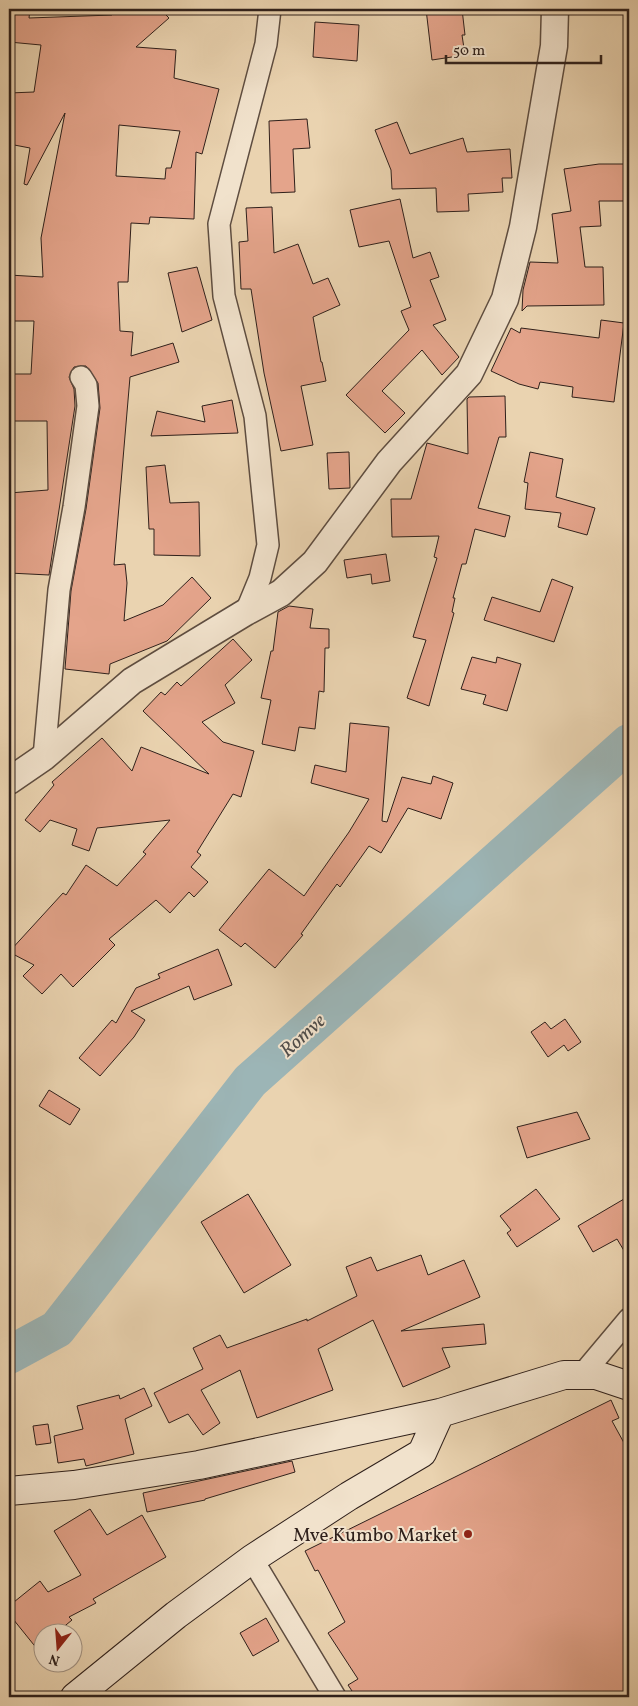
<svg xmlns="http://www.w3.org/2000/svg" width="638" height="1706" font-family="Vollkorn,serif">
	<style>
		.lines { fill: none; stroke-linecap: round; stroke-linejoin: round }
		.river { stroke: #9cb5b6; stroke-width: 38 }
		.building { fill: #e4a48b; stroke: #2f201b; fill-rule: evenodd }
		.minor-casing { stroke: #5e4d40; stroke-width: 24 }
		.tertiary-casing { stroke: #5e4d40; stroke-width: 29 }
		.secondary-casing { stroke: #2f201b; stroke-width: 30 }
		.minor { stroke: #f1e2cc; stroke-width: 21 }
		.tertiary { stroke: #f1e2cc; stroke-width: 26 }
		.secondary { stroke: #f1e2cc; stroke-width: 28 }
		.poi-dot { fill: #8f2418; stroke: #f1e2cc; stroke-width: 2 }
		.labels { text-anchor: middle; stroke-width: 4; stroke-linejoin: round; paint-order: stroke }
		.poi-label { font-size: 19px; fill: #2f201b; stroke: #f1e2cc; text-anchor: end }
		.water-label { font-size: 20px; font-style: italic; fill: #504d4a; stroke: #f1e2cc }
	</style>
	<rect width="100%" height="100%" fill="#ead3b0"/>
	<filter id="stains"><feTurbulence type="fractalNoise" baseFrequency=".004" numOctaves="4"/><feColorMatrix values="0 0 0 0 .2 0 0 0 0 .09 0 0 0 0 .02 0 0 0 .5 -.17"/></filter>
	<radialGradient id="worn" r=".72"><stop offset=".6" stop-color="#630" stop-opacity="0"/><stop offset="1" stop-color="#630" stop-opacity=".3"/></radialGradient>
	<g class="lines">
		<path class="river" d="M9 1355 57 1329 250 1081 629 743"/>
	</g>
	<path class="building" d="M9 9H30L29 18 112 15 106 9H160L169 18 136 47 176 50 174 78 219 89 202 154 196 152 194 219 150 217 149 224 131 223 128 282H118L120 331 133 332 131 356 173 343 179 362 130 377 114 565 125 564 127 583 124 621 163 605 192 577 211 598 167 641 110 664 109 674 65 669 71 591 86 509 100 408 98 383 86 366 74 367 69 377 74 389 75 406 49 575 9 573V493L48 490 47 421H9V374H31L34 321H9V275L43 277 41 238 65 113 27 185 24 184 30 148 9 144 12 116H9V93L34 92 41 45 9 42ZM119 125 180 131 171 168H166L165 179 116 176Z
		M426 9H462L465 35H462L465 55 432 60Z
		M315 22 359 25 357 61 313 57Z
		M307 119 310 148 293 149 295 192 271 193 269 121Z
		M397 122 410 154 463 138 467 152 510 149 512 178H502L503 192 468 194 469 211 437 212 436 188 392 189 391 170 375 130Z
		M599 164H629V201H599L601 226 580 227 585 267H603L604 305 527 306 522 311 523 290 530 262 558 263 552 214 571 211 564 169Z
		M400 199 413 258 430 252 439 277 430 280 446 320 433 325 459 357 442 375 422 350 382 391 405 413 385 433 346 395 409 330 401 311 411 307 389 241 359 247 350 210Z
		M272 207 274 253 298 244 313 284 328 278 340 305 313 317 321 362H322L326 381 301 386 313 445 281 451 264 373 251 289H241L239 242 248 241 246 208Z
		M197 267 212 320 182 332 168 273Z
		M601 320 624 323 614 402 572 397 573 387 540 382 538 389 519 384 491 371 511 328 520 333 521 328 599 338Z
		M505 396 506 437H499L478 508 510 516 505 537 475 529 466 564H462L453 598H455L452 612 454 613 429 706 407 698 426 640 413 637 437 558 434 557 439 536 392 537 391 499H411L427 443 468 454 467 399 469 397Z
		M232 400 238 433 151 436 157 411 205 422 202 406Z
		M349 452 350 488 329 489 327 453Z
		M530 452 563 459 556 497 595 508 587 535 558 527 561 513 525 509 528 483 524 482Z
		M165 465 170 503 199 502 200 556 154 555V529H149L146 467Z
		M386 554 390 581 372 584 371 574 347 578 344 560Z
		M552 579 573 587 554 642 484 620 492 597 540 612Z
		M289 606 313 609 310 628 329 629V648H325L324 692 319 691 315 729 299 727 295 751 262 744 271 700 261 698 271 651H273L278 612Z
		M233 639 252 660 225 685 235 703 202 722 223 742 254 751 241 797 233 794 197 852 201 855 191 867 208 882 194 897 189 892 170 913 156 900 109 939 115 945 73 987 61 974 42 994 23 976 34 965 9 952 63 893 66 895 86 865 117 886 146 854 143 852 170 820 97 828 89 851 72 845 77 829 50 820 40 832 25 820 54 785 52 782 102 738 132 771 141 747 209 774 143 711 161 692 165 695 177 682 181 686Z
		M472 657 496 663 497 657 521 664 507 711 483 704 486 695 461 689Z
		M350 723 389 727 382 821 387 822 402 777 431 784 433 776 453 783 441 819 408 808 381 853 369 846 340 887 337 884 301 934 303 935 275 968 245 943 241 947 219 930 269 869 304 896 349 832 369 799 311 783 315 765 346 772Z
		M218 949 232 985 194 1000 189 986 131 1011 145 1020 134 1037 100 1076 79 1058 112 1020 116 1023 136 988 160 978 158 974Z
		M565 1019 581 1042 568 1051 564 1045 548 1057 531 1032 545 1022 551 1029Z
		M49 1090 80 1109 70 1125 39 1106Z
		M577 1112 590 1139 527 1158 517 1127Z
		M536 1189 560 1219 517 1247 507 1233 511 1230 500 1216Z
		M248 1194 291 1265 244 1293 201 1222Z
		M624 1199 629 1208V1259L617 1239 593 1252 578 1226Z
		M421 1255 428 1275 464 1260 480 1297 401 1331 484 1324 486 1344 442 1348 450 1367 403 1387 373 1320 318 1349 333 1390 257 1418 240 1370 201 1390 220 1423 203 1435 188 1414 169 1423 154 1393 203 1369 193 1348 220 1335 227 1348 307 1319V1321L357 1296 346 1267 371 1257 377 1271Z
		M144 1388 152 1406 125 1419 134 1454 86 1466 84 1459 58 1463 54 1436 83 1429 77 1406 119 1395 120 1399Z
		M611 1400 619 1418 612 1421 629 1452V1697H356L348 1685 358 1679 328 1633 345 1622 318 1570 315 1571 305 1551Z
		M48 1424 51 1443 36 1445 33 1426Z
		M292 1461 295 1472 205 1499V1500L147 1512 143 1493Z
		M90 1509 107 1535 142 1515 166 1557 93 1599 96 1603 69 1617 72 1620 55 1634H42V1655L9 1614V1606L40 1581 48 1592 81 1575 54 1531Z
		M266 1618 279 1641 253 1656 240 1633Z"/>
	<g class="lines">
		<defs>
			<path id="minor" d="M246 612 260 578 268 545 255 416 224 296 219 224 266 44 270 9
				M44 757 59 590 74 507 88 406 86 385 81 377
				M582 1375 629 1319
				M252 1559 335 1697"/>
			<path id="tertiary" d="M9 781 44 757 132 681 246 612 281 593 315 562 389 462 469 374 505 299 523 227 554 46 555 9"/>
			<path id="secondary" d="M9 1491 74 1485 199 1465 440 1413 564 1375H596L629 1386
				M75 1697 176 1615 252 1559 349 1496 422 1453 440 1413"/>
		</defs>
		<use href="#minor" class="minor-casing"/>
		<use href="#tertiary" class="tertiary-casing"/>
		<use href="#secondary" class="secondary-casing"/>
		<use href="#minor" class="minor"/>
		<use href="#tertiary" class="tertiary"/>
		<use href="#secondary" class="secondary"/>
	</g>
	<circle class="poi-dot" cx="468" cy="1534" r="5"/>
	<g class="labels">
		<g class="poi-label">
			<text x="458" y="1541">Mve Kumbo Market</text>
		</g>
		<g class="water-label">
			<text transform="translate(302 1035) rotate(-42)" y="7">Romve</text>
		</g>
	</g>
	<rect width="638" height="1706" fill="none" stroke="#ead3b0" stroke-width="30"/>
	<rect x="10" y="10" width="618" height="1686" fill="none" stroke="#2f201b" stroke-width="2.5"/>
	<rect x="15" y="15" width="608" height="1676" fill="none" stroke="#2f201b"/>
	<g transform="translate(58 1648) rotate(197)"><circle r="24" fill="#f1e2cc" stroke="#a39485"/>
	<path d="M0-4L9 19L0 12L-9 19Z" fill="#8f2418"/>
	<text y="-8" font-size="14" font-weight="bold" text-anchor="middle" fill="#2f201b">N</text>
	</g>
	<path d="M446 55v8h155v-8" fill="none" stroke="#2f201b" stroke-width="2.5"/>
	<text x="453" y="55" font-size="15" fill="#2f201b" stroke="#f1e2cc" stroke-width="4" paint-order="stroke">50 m</text>
	<rect width="100%" height="100%" filter="url(#stains)"/>
	<rect width="100%" height="100%" fill="url(#worn)"/>
</svg>
